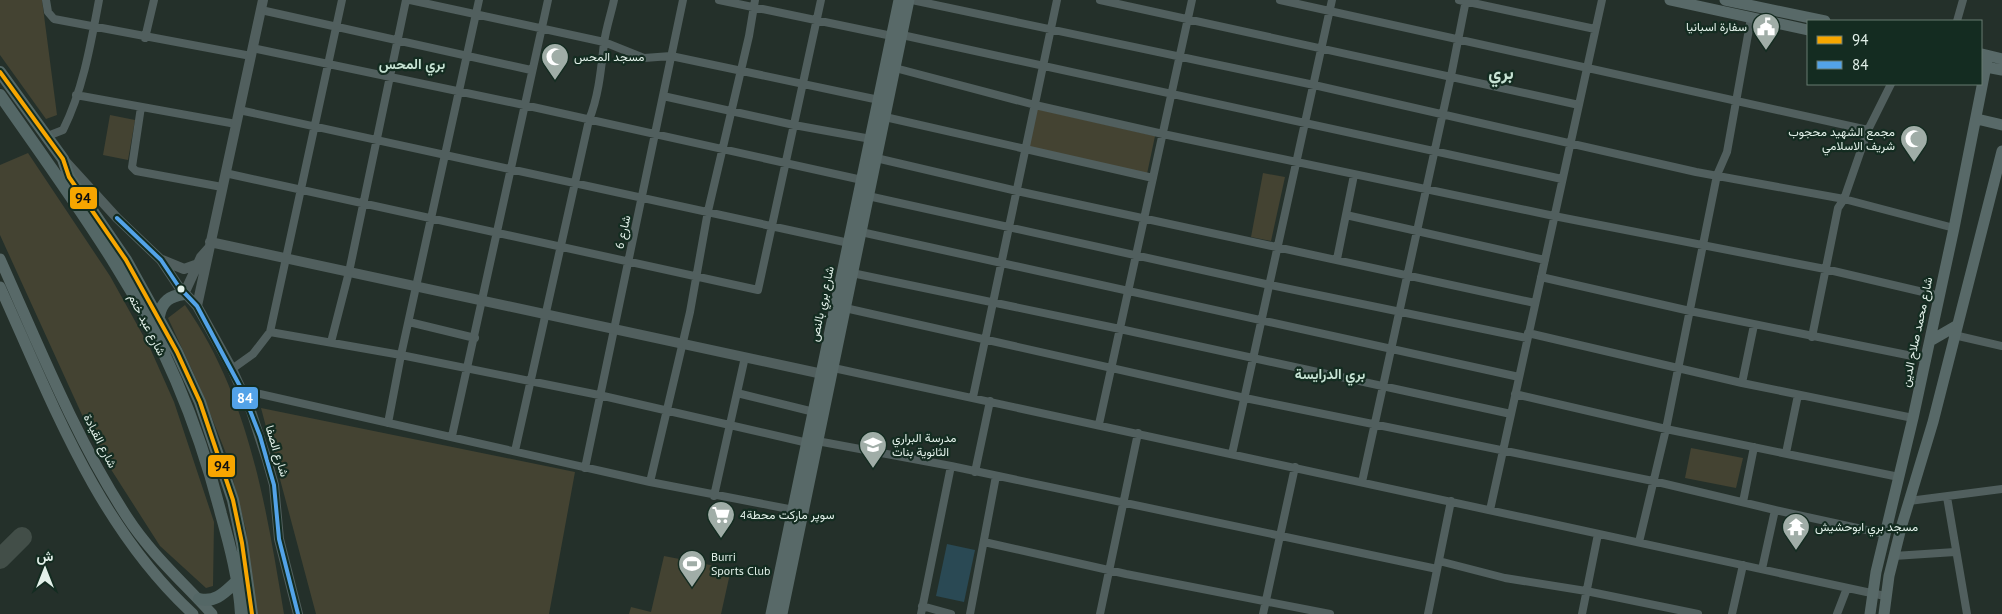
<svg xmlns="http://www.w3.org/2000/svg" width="2002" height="614" font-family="'PT Sans',Vazirmatn,sans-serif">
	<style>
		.green { fill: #444332 }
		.water { fill: #2a4954 }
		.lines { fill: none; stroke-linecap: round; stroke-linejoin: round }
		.taxiway { stroke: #424e48; stroke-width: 20 }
		.minor { stroke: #515f5e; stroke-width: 8 }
		.tertiary { stroke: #515f5e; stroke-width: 10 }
		.secondary { stroke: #586968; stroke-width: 11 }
		.primary { stroke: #546766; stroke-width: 12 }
		.bus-1-casing { stroke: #142c21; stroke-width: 8 }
		.bus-2-casing { stroke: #142c21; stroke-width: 8 }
		.bus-1 { stroke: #f7a600; stroke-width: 4 }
		.bus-2 { stroke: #53a3e8; stroke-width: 4 }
		.bus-dot { fill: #e3f1ea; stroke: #142c21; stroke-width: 2 }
		.labels { text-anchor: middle; stroke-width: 4.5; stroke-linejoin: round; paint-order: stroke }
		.poi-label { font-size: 12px; fill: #e3f1ea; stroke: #142c21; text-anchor: start }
		.street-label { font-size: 12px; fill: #e3f1ea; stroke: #142c21 }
		.neighbourhood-label { font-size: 14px; font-weight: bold; fill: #c7e3d4; stroke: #142c21 }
		.district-label { font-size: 18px; font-weight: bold; fill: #c7e3d4; stroke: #142c21 }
		.line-badge { stroke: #142c21; stroke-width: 2 }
		.badge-label { font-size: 14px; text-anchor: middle; font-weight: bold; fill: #fff }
		.pale-badge-label { font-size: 14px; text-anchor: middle; font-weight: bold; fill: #111 }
	</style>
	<rect width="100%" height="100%" fill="#24302a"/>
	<path class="green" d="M0 0H42L57 115 46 119 0 55Z
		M1037 109 1155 136 1147 174 1029 148Z
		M110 115 135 120 128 160 103 155Z
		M28 153 110 276 150 348 174 402 214 522 213 586 206 588 160 546 105 460 83 417 0 235V165Z
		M1263 173 1285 177 1271 241 1251 237Z
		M185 305C249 396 266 506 284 614H255L246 530 227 456 198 383 168 318Z
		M261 408 575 472 549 614H316Z
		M1691 448 1743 458 1736 488 1685 478Z
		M664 556 731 569 721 614H629L631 607 651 612Z"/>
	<path class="water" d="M947 544 975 550 964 602 936 596Z"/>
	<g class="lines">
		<path class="taxiway" d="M0 559 22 537"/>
		<path class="minor" d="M46 0 48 12 54 19 251 56
			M410 0 604 42 644 58 671 56 879 100
			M719 0 892 36
			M912 0 1314 85 1696 172 1844 199 1954 228
			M1100 0 1579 105
			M1280 0 1868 130
			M1459 0 1595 29
			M261 10 531 70
			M1957 21 1963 0
			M902 35 1562 179
			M145 38 154 0
			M252 48 524 105 862 180
			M895 68 1035 105 1163 134 1554 216 1825 269 1940 296
			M76 95 236 124
			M663 96 794 125 871 139
			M141 107 132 167 136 171 222 187
			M239 110 849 243
			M885 117 1153 178
			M45 137 63 130C83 90 91 43 99 0
			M876 158 1017 191 1535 303
			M225 173 758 290 821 0
			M868 196 1270 285 1527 338
			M1346 215 1545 260
			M861 232 1519 377
			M1337 259 1354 175
			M852 273 1120 329 1511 414
			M1541 277 1690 311 1927 359
			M845 308 1245 398 1653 481 1775 510
			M409 322 475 338
			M270 332 401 355 599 395 808 443 817 441 951 466 1437 569
			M1528 333 1742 383 1913 418
			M1954 335 2002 346
			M1812 337 1838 208 1844 199 1868 130 1891 84
			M331 342 349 272 406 0
			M829 367 1885 596
			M232 369 253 354 270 332 342 0
			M1742 383 1754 325
			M242 390 650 482 794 510
			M737 393 814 412
			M1515 394 1666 429 1899 477
			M973 397 1057 0
			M388 423 401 355 479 0
			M1099 424 1192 0
			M452 436 548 0
			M515 451 589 120C599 95 601 69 604 43 606 28 611 14 614 0
			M1786 453 1798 395
			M1232 454 1332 0
			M585 468 683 0
			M975 472 990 401
			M650 482 690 312 708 211 749 36 755 0
			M1362 482 1451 76 1466 0
			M714 496 745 357
			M1947 497 1967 614
			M1909 501 2002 489
			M1743 502 1754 447
			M1490 510 1602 0
			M984 542 1126 574 1330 614
			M1639 542 1666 429 1717 175 1727 152 1751 18
			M1894 556 1955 552
			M1439 561 1505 578 1586 591 1698 614
			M1762 569 1775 510 1885 534
			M922 606 951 614
			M921 614 951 466
			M970 614 996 476
			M1100 614 1138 433
			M1263 614 1295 467
			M1428 614 1451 501
			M1582 614 1598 534
			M1732 614 1743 565
			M1837 614 1847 588"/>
		<path class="tertiary" d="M65 161 117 218 161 260 179 287 197 306 232 369 251 411 267 460 274 485 279 539 298 614
			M210 242 827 375
			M162 260 184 269 198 264
			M184 294 201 257 209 248
			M197 306 263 0"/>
		<path class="secondary" d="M1670 0 1808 30
			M1725 0 1825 21
			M1982 54 2002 59
			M1981 66 2002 70
			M1977 119 2002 125
			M0 259C39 346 75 437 127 517 151 554 183 582 212 614
			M0 287C52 402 98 527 193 614
			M1930 341 1956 326
			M771 614 899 0
			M782 614 909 0
			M1870 614 1876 572 1913 418 1954 228 1988 56
			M1884 614 1889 576 1901 528 1933 422 2002 151"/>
		<path class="primary" d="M0 72 63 159 69 177 126 260 177 352 200 402 233 500 242 543 252 614
			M0 95C39 151 79 206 115 264 163 340 199 427 221 514 230 546 239 580 241 614
			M159 316C162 301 170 296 184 294
			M199 599C216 603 225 592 236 582"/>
		<defs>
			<path id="bus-1" d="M0 72 63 159 69 177 126 260 177 352 200 402 233 500 242 543 252 614"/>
			<path id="bus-2" d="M117 218 161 260 179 287 197 306 242 390 260 436 274 485 279 539 298 614"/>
		</defs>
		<use href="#bus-1" class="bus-1-casing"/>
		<use href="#bus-2" class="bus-2-casing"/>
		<use href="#bus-1" class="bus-1"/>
		<use href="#bus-2" class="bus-2"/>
	</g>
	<defs>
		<symbol id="civic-pin" viewBox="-11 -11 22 30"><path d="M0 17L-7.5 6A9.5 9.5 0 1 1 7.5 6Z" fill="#a0ada7" stroke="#142c21"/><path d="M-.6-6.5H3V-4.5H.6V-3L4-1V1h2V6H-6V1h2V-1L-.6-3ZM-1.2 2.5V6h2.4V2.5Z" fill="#fff"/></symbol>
		<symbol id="mosque-pin" viewBox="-11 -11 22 30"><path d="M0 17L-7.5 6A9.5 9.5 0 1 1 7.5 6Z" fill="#a0ada7" stroke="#142c21"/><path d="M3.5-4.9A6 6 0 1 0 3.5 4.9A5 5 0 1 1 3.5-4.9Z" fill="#fff"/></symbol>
		<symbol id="school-pin" viewBox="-11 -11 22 30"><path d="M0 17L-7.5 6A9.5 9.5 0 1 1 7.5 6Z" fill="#a0ada7" stroke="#142c21"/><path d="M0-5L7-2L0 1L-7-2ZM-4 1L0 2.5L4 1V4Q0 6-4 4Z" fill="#fff"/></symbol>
		<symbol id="supermarket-pin" viewBox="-11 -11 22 30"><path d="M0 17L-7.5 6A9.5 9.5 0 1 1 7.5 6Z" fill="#a0ada7" stroke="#142c21"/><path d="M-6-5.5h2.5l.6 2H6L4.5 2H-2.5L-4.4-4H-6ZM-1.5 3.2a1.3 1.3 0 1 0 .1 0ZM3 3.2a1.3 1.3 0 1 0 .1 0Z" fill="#fff"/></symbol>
		<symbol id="temple-pin" viewBox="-11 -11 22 30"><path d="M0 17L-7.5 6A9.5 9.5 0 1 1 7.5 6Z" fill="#a0ada7" stroke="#142c21"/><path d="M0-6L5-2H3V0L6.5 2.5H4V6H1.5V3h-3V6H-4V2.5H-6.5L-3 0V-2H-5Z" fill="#fff"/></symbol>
		<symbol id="stadium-pin" viewBox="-11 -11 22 30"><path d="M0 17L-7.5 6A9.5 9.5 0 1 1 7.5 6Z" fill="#a0ada7" stroke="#142c21"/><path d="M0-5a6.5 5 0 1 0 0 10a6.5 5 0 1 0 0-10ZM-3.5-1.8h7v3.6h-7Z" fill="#fff"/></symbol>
	</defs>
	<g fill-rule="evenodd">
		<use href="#civic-pin" x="1750" y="11" width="32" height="43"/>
		<use href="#mosque-pin" x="539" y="41" width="32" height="43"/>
		<use href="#mosque-pin" x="1898" y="123" width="32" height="43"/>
		<use href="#school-pin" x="857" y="429" width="32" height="43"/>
		<use href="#supermarket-pin" x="705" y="499" width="32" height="43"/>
		<use href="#temple-pin" x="1780" y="511" width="32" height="43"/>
		<use href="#stadium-pin" x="676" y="548" width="32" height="43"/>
	</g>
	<circle class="bus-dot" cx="181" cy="289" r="4.5"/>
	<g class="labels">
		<g class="poi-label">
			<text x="1747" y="31" text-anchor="end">سفارة اسبانيا</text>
			<text x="574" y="61">مسجد المحس</text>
			<text x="1895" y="136" text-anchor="end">مجمع الشهيد محجوب<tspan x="1895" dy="14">شريف الاسلامي</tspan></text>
			<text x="892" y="442">مدرسة البراري<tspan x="892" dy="14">الثانوية بنات</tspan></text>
			<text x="740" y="519">سوپر مارکت محطة4</text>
			<text x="1815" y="531">مسجد بري ابوحشيش</text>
			<text x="711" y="561">Burri<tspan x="711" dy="14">Sports Club</tspan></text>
		</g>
		<g class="street-label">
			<text transform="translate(623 232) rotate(-77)" y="4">شارع 6</text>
			<text transform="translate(822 304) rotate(-78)" y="4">شارع بري بالنص</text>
			<text transform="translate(147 325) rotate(63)" y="4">شارع عبد ختم</text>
			<text transform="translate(1917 332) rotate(-78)" y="4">شارع محمد صلاح الدين</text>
			<text transform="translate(100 441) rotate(63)" y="4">شارع القيادة</text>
			<text transform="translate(277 451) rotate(73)" y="4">شارع الصفا</text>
		</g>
		<g class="neighbourhood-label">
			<text x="412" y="69">بري المحس</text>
			<text x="1330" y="379">بري الدرايسة</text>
		</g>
		<g class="district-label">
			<text x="1501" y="79">بري</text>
		</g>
	</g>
	<g class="line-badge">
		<rect x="69" y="186" width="29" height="24" rx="5" fill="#f7a600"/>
		<rect x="231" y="386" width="28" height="24" rx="5" fill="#53a3e8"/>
		<rect x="207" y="454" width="29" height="24" rx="5" fill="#f7a600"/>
	</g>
	<g class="badge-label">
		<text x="245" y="403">84</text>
	</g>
	<g class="pale-badge-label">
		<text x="83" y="203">94</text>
		<text x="222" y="471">94</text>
	</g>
	<rect x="1807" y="20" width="175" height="65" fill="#142c21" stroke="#677b71"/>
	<rect x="1817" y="36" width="25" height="8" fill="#f7a600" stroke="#677b71"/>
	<text x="1852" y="45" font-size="15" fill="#e3f1ea">94</text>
	<rect x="1817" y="61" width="25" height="8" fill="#53a3e8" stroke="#677b71"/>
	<text x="1852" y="70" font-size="15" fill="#e3f1ea">84</text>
	<g transform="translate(45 569)" stroke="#142c21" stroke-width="4" paint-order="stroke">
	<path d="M0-4L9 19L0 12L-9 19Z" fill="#e3f1ea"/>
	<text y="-8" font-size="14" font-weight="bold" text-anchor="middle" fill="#e3f1ea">ش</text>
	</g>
</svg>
